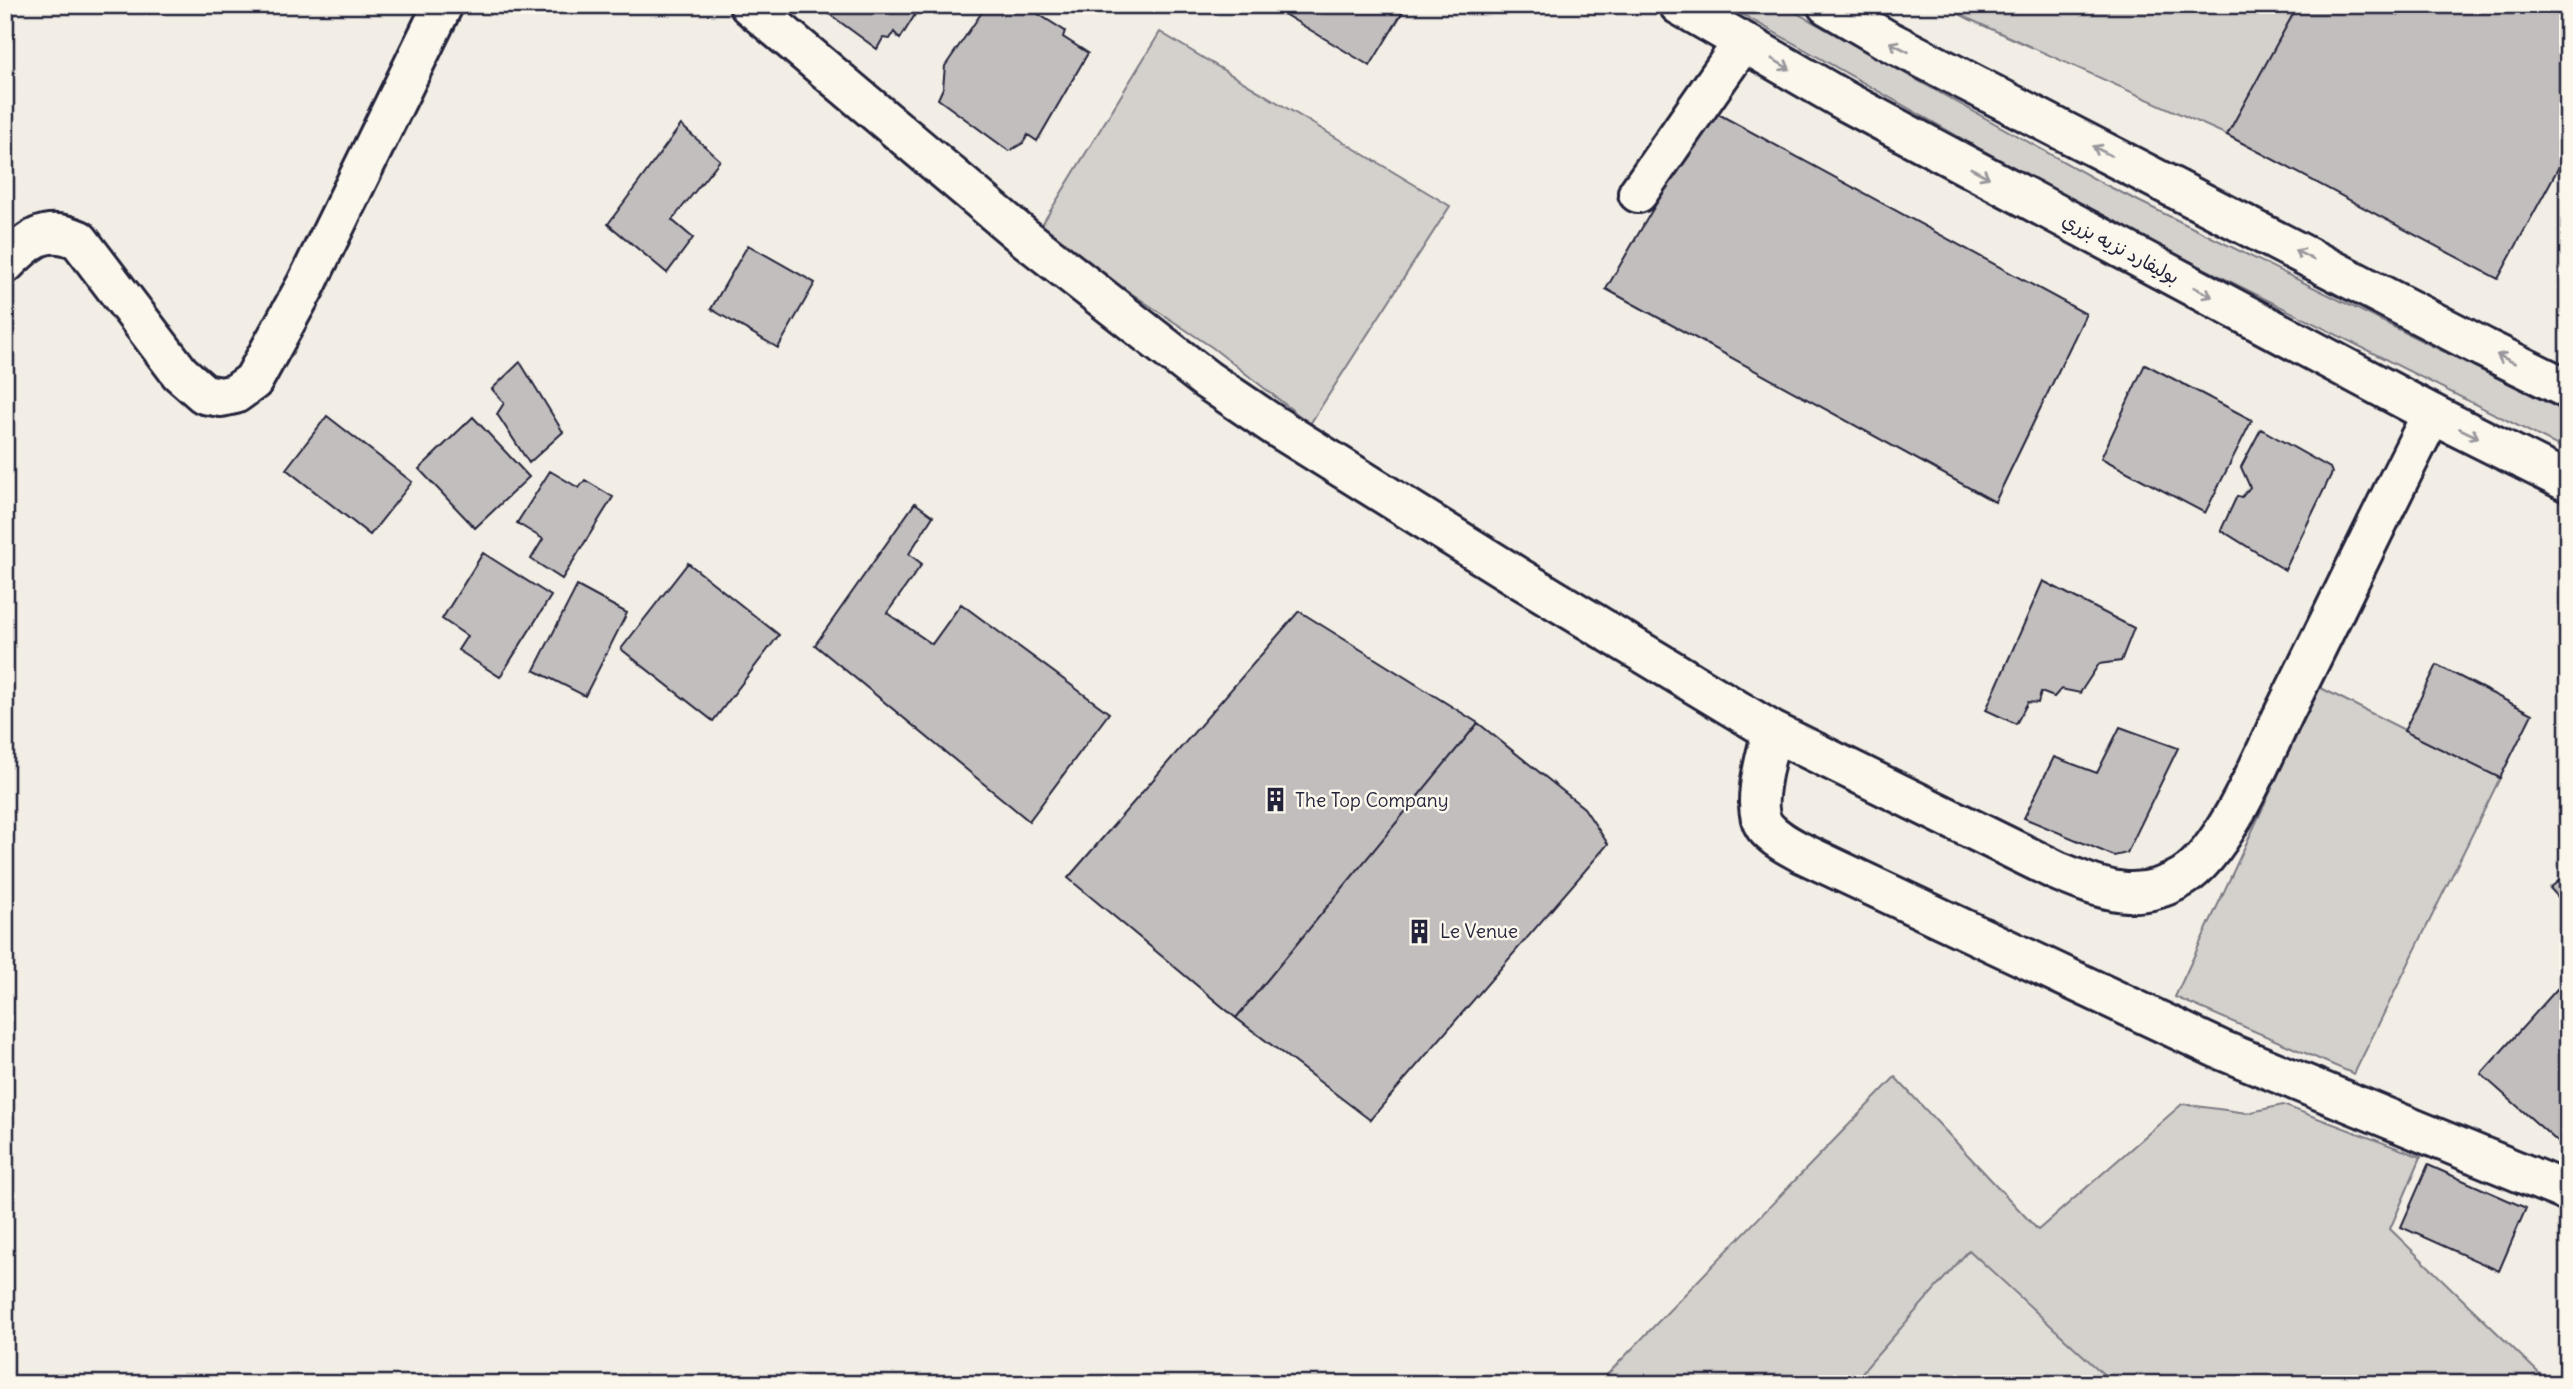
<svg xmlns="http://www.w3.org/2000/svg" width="2573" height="1389" font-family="Delius,'Playpen Sans Arabic',sans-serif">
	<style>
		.built { fill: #e0dcd6 }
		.green { fill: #d4d1cc; stroke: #7b7a84; stroke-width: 2 }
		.building { fill: #c2bebe; stroke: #22223b; stroke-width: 2 }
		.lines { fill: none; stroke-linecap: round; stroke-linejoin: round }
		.minor-casing { stroke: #22223b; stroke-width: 44 }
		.highway-casing { stroke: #22223b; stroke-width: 44 }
		.minor { stroke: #fbf7ec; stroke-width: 38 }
		.highway { stroke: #fbf7ec; stroke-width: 38 }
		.oneway { stroke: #99979c }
		.labels { text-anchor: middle; stroke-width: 5; stroke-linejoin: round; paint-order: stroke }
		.street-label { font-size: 19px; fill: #22223b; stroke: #fbf7ec }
		.poi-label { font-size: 19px; fill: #22223b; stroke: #fbf7ec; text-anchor: start }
	</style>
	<rect width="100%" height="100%" fill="#f2eee5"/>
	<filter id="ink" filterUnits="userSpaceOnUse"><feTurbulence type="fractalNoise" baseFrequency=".0143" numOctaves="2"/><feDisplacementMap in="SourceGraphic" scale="14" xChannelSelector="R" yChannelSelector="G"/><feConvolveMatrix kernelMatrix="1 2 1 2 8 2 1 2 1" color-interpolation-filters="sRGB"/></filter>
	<g filter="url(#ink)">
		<path class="built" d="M1969 1250 1999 1280 2114 1384H1852Z"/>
		<path class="green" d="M1726 5H1782L2104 184 2568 413V451L2088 210Z
			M1943 5H2300L2227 135 1969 19Z
			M1160 32 1450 206 1310 424 1213 348 1038 231Z
			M2319 687 2500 778 2354 1074 2175 997Z
			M1895 1077 2038 1230 2182 1104 2247 1113 2283 1105 2421 1157 2390 1229 2550 1384H2114L1969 1250 1852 1384H1598Z"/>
		<path class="building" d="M817 5H921L900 39 894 32 890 39 883 38 877 49Z
			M987 5H1024L1065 31 1063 37 1088 53 1037 141 1028 135 1023 143 1009 151 938 99 943 88 945 66Z
			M1269 5H1407L1370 66Z
			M2298 5H2568V150L2498 279 2227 135Z
			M1711 110 2086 314 1995 502 1606 289Z
			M681 125 720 160 672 220 693 238 667 273 608 224Z
			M748 245 815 283 778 348 711 309Z
			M520 362 563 432 529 463 497 414 504 403 492 389Z
			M2145 364 2252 420 2205 513 2101 458Z
			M327 416 412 482 370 535 286 469Z
			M473 417 529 477 475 528 419 469Z
			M2261 429 2330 468 2332 473 2285 570 2221 530 2237 496 2242 497 2250 487 2241 467Z
			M550 471 579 488 585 480 613 497 562 579 531 559 543 539 517 523Z
			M915 503 933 516 909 554 922 564 887 613 932 644 961 604 1109 713 1029 821 815 645Z
			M483 553 551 596 500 677 458 650 467 636 442 619Z
			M688 563 779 635 713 721 621 649Z
			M2043 581 2134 628 2121 661 2099 664 2080 693 2061 689 2054 697 2041 692 2038 703 2028 702 2016 724 1986 710Z
			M577 586 627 613 585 696 534 670Z
			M1299 611 1478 723 1236 1018 1068 878Z
			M2437 665 2532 714 2500 778 2404 731Z
			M1478 723 1584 808 1608 844 1370 1120 1236 1018Z
			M2120 727 2178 748 2127 853 2114 856 2024 818 2054 757 2097 773Z
			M2568 873V908L2550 888Z
			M2557 989 2568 999V1151L2481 1074Z
			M2428 1165 2526 1208 2499 1271 2401 1227Z"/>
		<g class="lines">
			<defs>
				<path id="minor" d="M749 5 1024 237 1207 380 1275 426 1519 578 1772 731 2057 871C2101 889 2137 905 2183 877 2225 851 2263 756 2285 711 2335 612 2381 513 2432 414
					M1638 193 1743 42
					M5 264C29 240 45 224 79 240L180 373 204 394 221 397 235 394 253 381 306 285 443 5
					M1772 731C1767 753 1750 807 1765 827 1774 838 1787 845 1800 852L2219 1049 2568 1192"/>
				<path id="highway" d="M1679 5 1847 102 2432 414 2568 482
					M1827 5 1885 39 2484 348 2568 389"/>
			</defs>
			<use href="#minor" class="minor-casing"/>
			<use href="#highway" class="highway-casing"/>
			<use href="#minor" class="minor"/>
			<use href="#highway" class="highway"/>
		</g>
		<defs><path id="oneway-shaft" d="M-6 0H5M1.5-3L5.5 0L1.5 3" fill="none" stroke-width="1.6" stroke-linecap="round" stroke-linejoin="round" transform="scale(1.75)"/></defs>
		<g class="oneway">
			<use href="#oneway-shaft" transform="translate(1899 47) rotate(-153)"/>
			<use href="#oneway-shaft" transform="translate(1781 64) rotate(30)"/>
			<use href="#oneway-shaft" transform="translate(2102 151) rotate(-153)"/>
			<use href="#oneway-shaft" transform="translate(1980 173) rotate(28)"/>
			<use href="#oneway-shaft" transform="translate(2304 255) rotate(-153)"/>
			<use href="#oneway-shaft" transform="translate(2203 292) rotate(28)"/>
			<use href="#oneway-shaft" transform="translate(2506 359) rotate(-154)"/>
			<use href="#oneway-shaft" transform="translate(2469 433) rotate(26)"/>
		</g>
	</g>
	<defs>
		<symbol id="building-bare" viewBox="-9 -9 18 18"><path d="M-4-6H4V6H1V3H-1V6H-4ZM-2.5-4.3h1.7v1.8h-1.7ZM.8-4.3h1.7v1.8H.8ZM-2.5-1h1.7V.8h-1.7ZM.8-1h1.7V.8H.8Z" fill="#22223b" stroke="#fbf7ec" stroke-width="2.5" paint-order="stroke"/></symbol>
	</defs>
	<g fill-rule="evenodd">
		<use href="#building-bare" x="1258" y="782" width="35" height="35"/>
		<use href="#building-bare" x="1402" y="914" width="35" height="35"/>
	</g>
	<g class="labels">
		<g class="street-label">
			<text transform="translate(2121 248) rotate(28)" y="7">بوليفارد نزيه بزري</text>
		</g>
		<g class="poi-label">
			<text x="1295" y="807">The Top Company</text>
			<text x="1440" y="938">Le Venue</text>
		</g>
	</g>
	<rect width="2573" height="1389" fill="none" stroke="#fbf7ec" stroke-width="28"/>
	<rect x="14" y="14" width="2545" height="1361" fill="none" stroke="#22223b" stroke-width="2.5" filter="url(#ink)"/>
</svg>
